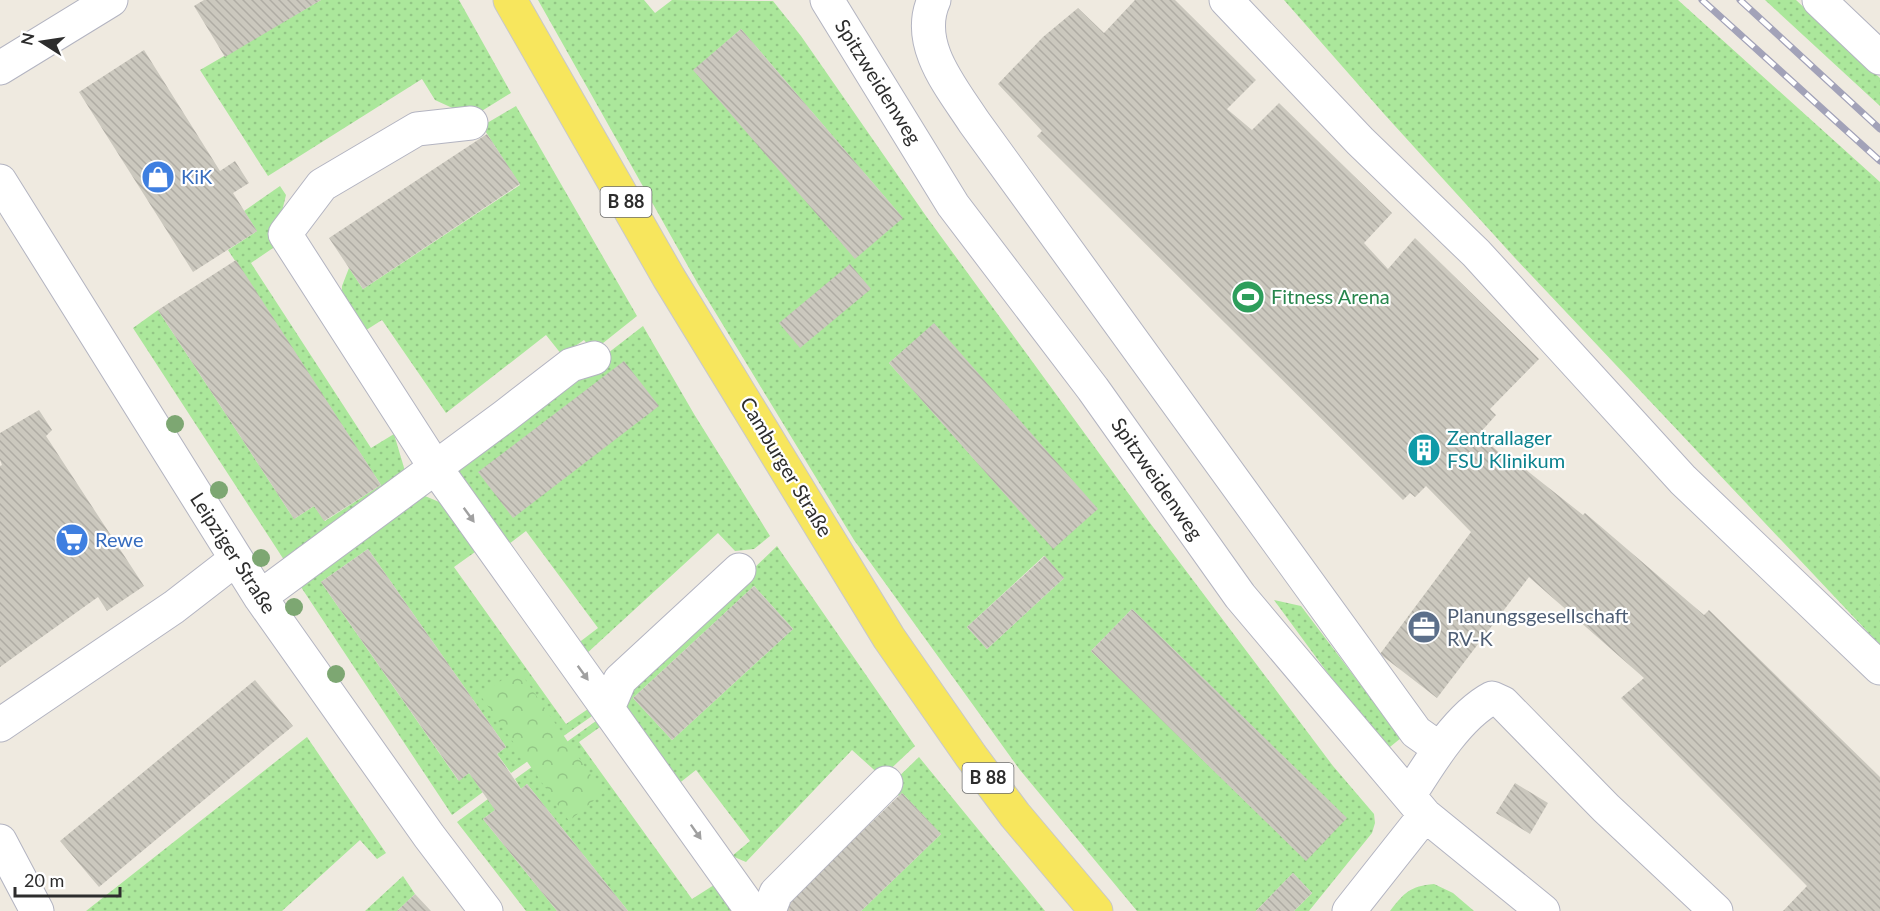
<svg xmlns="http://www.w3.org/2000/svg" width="1880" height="911" font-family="Lato,sans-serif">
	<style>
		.grass { fill: url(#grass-dots); fill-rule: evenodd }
		.park { fill: url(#park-crowns) }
		.building { fill: url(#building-back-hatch) }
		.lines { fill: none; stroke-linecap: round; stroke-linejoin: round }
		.minor-casing { stroke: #b3b4c1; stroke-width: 35 }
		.major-casing { stroke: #c8c8c8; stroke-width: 35 }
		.minor { stroke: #fff; stroke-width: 33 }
		.major { stroke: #f7e65d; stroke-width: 33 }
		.rail-casing { stroke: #a2a2b8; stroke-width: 7 }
		.rail { stroke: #fff; stroke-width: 4.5; stroke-dasharray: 14; stroke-linecap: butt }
		.tree { fill: #7da772 }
		.oneway { fill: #a0a0a0 }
		.labels { text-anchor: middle; stroke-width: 4.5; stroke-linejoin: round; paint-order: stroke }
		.shield { fill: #fff; stroke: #6c6c6c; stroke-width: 1.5 }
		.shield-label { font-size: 18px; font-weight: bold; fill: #2d2d2d }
		.street-label { font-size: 20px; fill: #2d2d2d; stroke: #fff }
		.shop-label { font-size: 20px; fill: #366cbe; stroke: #fff; text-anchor: start }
		.leisure-label { font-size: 20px; fill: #27864d; stroke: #fff; text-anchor: start }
		.culture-label { font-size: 20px; fill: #0d838f; stroke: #fff; text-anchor: start }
		.service-label { font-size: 20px; fill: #4e5e75; stroke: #fff; text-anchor: start }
	</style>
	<defs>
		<pattern id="grass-dots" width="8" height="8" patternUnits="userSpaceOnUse" patternTransform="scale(1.5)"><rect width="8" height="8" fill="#abe79b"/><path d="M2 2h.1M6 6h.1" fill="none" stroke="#93c686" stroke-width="1.8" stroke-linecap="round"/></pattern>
		<pattern id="park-crowns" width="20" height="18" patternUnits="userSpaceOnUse" patternTransform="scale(1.5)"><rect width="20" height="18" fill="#abe79b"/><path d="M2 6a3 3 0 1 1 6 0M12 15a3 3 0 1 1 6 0" fill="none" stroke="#93c686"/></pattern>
		<pattern id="building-back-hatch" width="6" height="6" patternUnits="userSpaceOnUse" patternTransform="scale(1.5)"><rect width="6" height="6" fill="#cbc8be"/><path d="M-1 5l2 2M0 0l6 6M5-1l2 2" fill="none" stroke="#afaca4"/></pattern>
	</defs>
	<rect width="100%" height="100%" fill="#efeae0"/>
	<path class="grass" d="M321 0H459L511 93 472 117 435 100 422 79 268 176 200 70Z
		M538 0H644L655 13 672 0 773 1 801 36 926 216 1150 523 1333 766 1374 814 1375 823 1372 833 1309 911H1294L1312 893 1293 873 1256 911H1137L1020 770 854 540 698 284ZM741 29 902 217 694 70ZM934 324 1053 548 889 363ZM1044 556 1064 578 987 649 967 627ZM1132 609 1346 818 1306 860 1091 651Z
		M1284 0H1678L1880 182V645L1515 258 1385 115Z
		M1765 0H1796L1880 78V106Z
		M516 106 637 316 593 351 584 340 562 355 546 335 446 413 382 320 360 334 341 305 342 286 349 268 363 289 520 185 482 126Z
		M280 186 286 195 273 248 251 263 371 448 394 434 405 471 286 563 133 328 158 310 294 519 314 506 325 521 381 485 228 250 257 231 244 211Z
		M643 326 694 414 770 536 754 549 735 551 718 533 585 655 577 644 598 628 526 531 505 547 454 472Z
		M425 496 444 504 475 552 454 567 566 724 588 709 592 716 511 773 497 754 506 747 368 549 321 582 458 780 469 773 483 792 452 815 297 581Z
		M777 546 915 746 882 777 852 750 746 862 732 856 750 841 696 770 677 785 617 700ZM754 586 793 629 672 740 633 698Z
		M1274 600 1301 606 1401 738 1385 751Z
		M596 721 600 727 579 742 692 899 714 885 733 911H628L527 784 521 789 515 779Z
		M307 737 386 853 377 859 360 840 282 911H86Z
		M919 757 1045 911H861L941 834 902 793 899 796 889 786Z
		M488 799 495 810 483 819 557 911H526L457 822Z
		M403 876 415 894 397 911H365Z
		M1434 884 1453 893 1474 911H1390C1404 893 1410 886 1434 884Z"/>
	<path class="park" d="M518 669 603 793 569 821 480 695Z"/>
	<path class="building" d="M204 0H321L225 57 194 6Z
		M1135 0H1175L1256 80 1227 109 1252 130 1279 103 1392 213 1364 243 1388 269 1415 238 1539 359 1490 409 1496 415 1479 434 1518 470 1521 466 1583 515 1585 513 1704 615 1709 610 1880 777V911H1783L1807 886 1621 698 1644 678 1529 577 1437 698 1380 654 1471 532 1426 486 1415 497 1410 493 1403 500 1037 136 1042 131 998 84 1043 37 1078 8 1104 33Z
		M741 29 903 218 855 259 693 70Z
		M144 50 220 171 235 161 249 183 233 193 257 231 193 272 79 92Z
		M487 134 520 184 363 289 329 238Z
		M236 260 381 485 324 521 314 506 294 519 158 310Z
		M850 264 871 289 800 348 779 323Z
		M934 323 1098 509 1053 549 889 363Z
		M624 361 659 406 513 518 478 472Z
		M39 410 52 430 46 436 144 586 107 611 98 597 0 667V466L2 465 0 460V433Z
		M368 549 506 747 497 754 521 789 527 784 628 911H557L483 819 495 810 469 773 459 781 321 582Z
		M1045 556 1064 578 987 649 967 627Z
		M754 586 793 629 672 740 633 698Z
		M1132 609 1347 818 1306 861 1091 651Z
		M255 680 293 726 99 887 60 841Z
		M1515 783 1548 803 1530 834 1496 813Z
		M902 793 941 834 861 911H783L781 909Z
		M1293 873 1312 893 1294 911H1256Z
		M415 894 431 911H397Z"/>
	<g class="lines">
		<defs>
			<path id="minor" d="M827 0 953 205 1093 389 1240 596 1425 815 1543 911
				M934 0C914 44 952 88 974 122L1416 732 1440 749
				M1226 0 1360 141 1476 253 1683 480 1880 668
				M1819 0 1880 58
				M0 68 111 0
				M471 123 417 129 322 185 285 234 435 467 752 911
				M0 181 260 597 429 836 486 911
				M260 597 505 416 571 365 594 358
				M608 708 620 680 739 570
				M0 725 174 607 236 559
				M1409 796C1429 764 1458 716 1492 698L1503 703 1606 808 1716 911
				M0 841 37 911
				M769 911 776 893 886 783
				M1349 911 1425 815"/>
			<path id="major" d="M510 0 669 278 889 638 971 756 1015 815 1096 911"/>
		</defs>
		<use href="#minor" class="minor-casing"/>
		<use href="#major" class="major-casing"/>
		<use href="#minor" class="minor"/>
		<use href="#major" class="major"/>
		<defs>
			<path id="rail" d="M1702 0 1880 161
				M1740 0 1880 129"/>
		</defs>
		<use href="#rail" class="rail-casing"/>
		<use href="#rail" class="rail"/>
	</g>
	<g class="tree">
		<circle cx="175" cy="424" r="9"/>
		<circle cx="219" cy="490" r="9"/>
		<circle cx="261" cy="558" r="9"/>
		<circle cx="294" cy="607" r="9"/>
		<circle cx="336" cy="674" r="9"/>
	</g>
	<defs><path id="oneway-solid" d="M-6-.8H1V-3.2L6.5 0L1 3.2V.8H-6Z" transform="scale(1.5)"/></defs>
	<g class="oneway">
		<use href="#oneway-solid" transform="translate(469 515) rotate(54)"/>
		<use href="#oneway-solid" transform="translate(583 673) rotate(54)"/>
		<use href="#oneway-solid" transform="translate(696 832) rotate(55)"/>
	</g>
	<defs>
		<symbol id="shop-disc" viewBox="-11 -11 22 22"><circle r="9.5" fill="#3f7fe0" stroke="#fff"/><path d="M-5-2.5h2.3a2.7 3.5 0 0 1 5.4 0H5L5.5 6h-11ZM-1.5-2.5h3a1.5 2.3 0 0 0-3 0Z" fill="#fff"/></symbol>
		<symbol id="stadium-disc" viewBox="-11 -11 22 22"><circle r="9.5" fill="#2e9e5b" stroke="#fff"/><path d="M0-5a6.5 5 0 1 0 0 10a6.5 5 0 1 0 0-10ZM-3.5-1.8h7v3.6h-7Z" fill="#fff"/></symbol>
		<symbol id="building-disc" viewBox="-11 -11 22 22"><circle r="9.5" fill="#0f9aa8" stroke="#fff"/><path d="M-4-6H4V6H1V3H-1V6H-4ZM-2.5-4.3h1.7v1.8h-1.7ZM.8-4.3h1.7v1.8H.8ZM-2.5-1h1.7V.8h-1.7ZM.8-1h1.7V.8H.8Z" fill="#fff"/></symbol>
		<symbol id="supermarket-disc" viewBox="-11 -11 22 22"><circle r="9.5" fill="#3f7fe0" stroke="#fff"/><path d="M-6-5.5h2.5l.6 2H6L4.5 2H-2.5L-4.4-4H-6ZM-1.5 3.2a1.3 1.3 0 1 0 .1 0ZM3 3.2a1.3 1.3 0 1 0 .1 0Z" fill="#fff"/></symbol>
		<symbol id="office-disc" viewBox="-11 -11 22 22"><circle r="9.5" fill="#5c6f8a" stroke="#fff"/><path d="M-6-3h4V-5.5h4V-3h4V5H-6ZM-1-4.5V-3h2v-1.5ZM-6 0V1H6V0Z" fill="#fff"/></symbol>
	</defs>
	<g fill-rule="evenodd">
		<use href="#shop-disc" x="139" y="158" width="38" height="38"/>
		<use href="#stadium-disc" x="1229" y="278" width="38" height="38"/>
		<use href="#building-disc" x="1405" y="431" width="38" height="38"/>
		<use href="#supermarket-disc" x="53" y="521" width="38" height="38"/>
		<use href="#office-disc" x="1405" y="608" width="38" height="38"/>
	</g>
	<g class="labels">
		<g class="shield">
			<rect x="600.5" y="187" width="51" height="30" rx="4.5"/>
			<rect x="962.5" y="763" width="51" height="30" rx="4.5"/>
		</g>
		<g class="shield-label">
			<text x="626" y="208">B 88</text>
			<text x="988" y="784">B 88</text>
		</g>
		<g class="street-label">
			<text transform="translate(878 82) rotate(58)" y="7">Spitzweidenweg</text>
			<text transform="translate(786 467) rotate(59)" y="7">Camburger Straße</text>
			<text transform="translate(1157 479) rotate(55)" y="7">Spitzweidenweg</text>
			<text transform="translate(233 553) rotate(57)" y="7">Leipziger Straße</text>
		</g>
		<g class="shop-label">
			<text x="181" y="184">KiK</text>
			<text x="95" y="547">Rewe</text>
		</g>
		<g class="leisure-label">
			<text x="1271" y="304">Fitness Arena</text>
		</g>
		<g class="culture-label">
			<text x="1447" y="445">Zentrallager<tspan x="1447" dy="23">FSU Klinikum</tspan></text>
		</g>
		<g class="service-label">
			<text x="1447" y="623">Planungsgesellschaft<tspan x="1447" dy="23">RV-K</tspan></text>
		</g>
	</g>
	<g transform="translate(42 42) rotate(282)" stroke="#ffffff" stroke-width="4.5" paint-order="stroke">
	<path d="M0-4.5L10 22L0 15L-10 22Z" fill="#2d2d2d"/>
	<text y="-9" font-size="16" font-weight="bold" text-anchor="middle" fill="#2d2d2d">N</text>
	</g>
	<path d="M15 887v9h105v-9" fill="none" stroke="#2d2d2d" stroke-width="3"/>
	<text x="24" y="887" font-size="18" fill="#2d2d2d" stroke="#ffffff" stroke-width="4.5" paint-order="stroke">20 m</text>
</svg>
